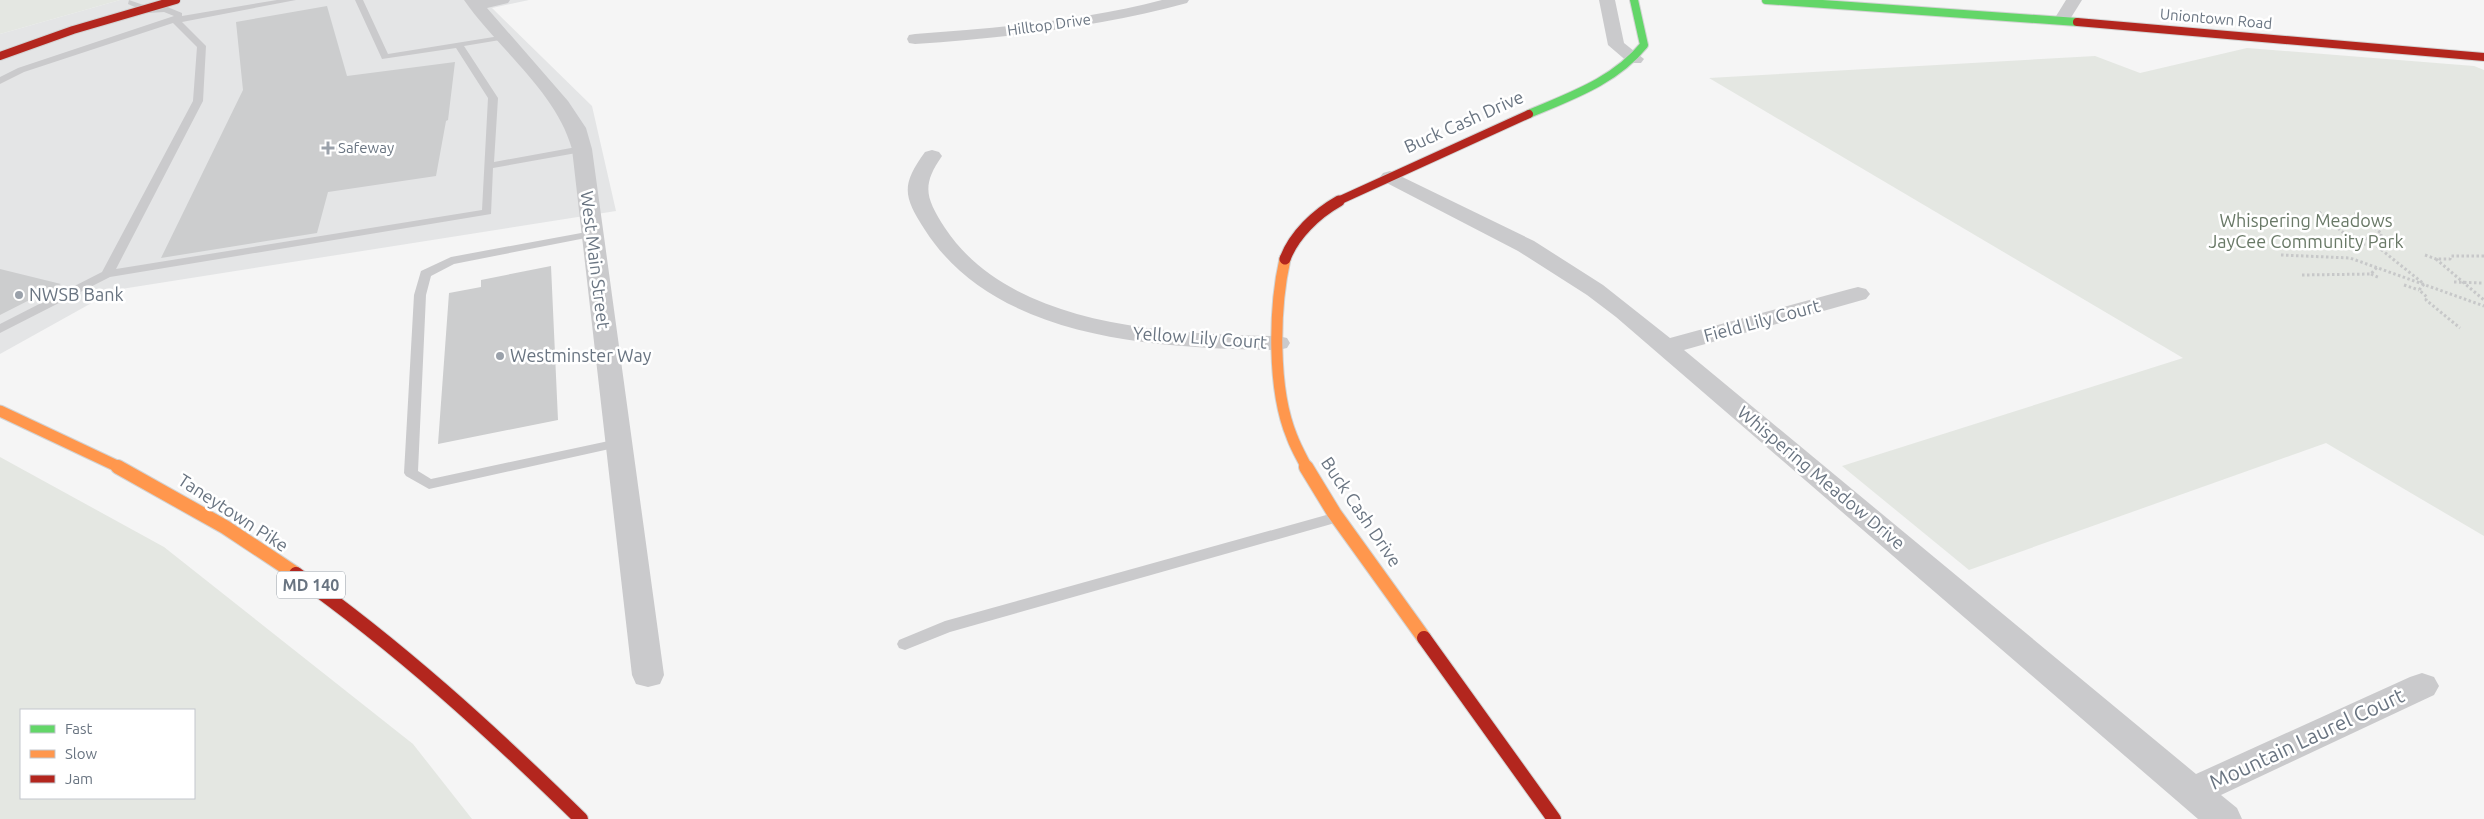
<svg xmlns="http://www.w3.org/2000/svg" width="2484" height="819" font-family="Ubuntu,sans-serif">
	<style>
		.built { fill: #e4e5e6 }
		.green { fill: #e4e7e2; fill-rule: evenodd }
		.building { fill: #cccdce }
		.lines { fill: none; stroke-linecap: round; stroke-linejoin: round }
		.fast-casing { stroke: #d2d3d3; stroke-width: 10 }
		.slow-far1-casing { stroke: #d2d3d3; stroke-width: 13 }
		.slow-casing { stroke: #d2d3d3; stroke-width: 16 }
		.jam-far2-casing { stroke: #d2d3d3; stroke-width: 10 }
		.jam-far1-casing { stroke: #d2d3d3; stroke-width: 13 }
		.jam-casing { stroke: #d2d3d3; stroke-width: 16 }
		.path { stroke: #c7c8c9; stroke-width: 3; stroke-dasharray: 2.5 2.5; stroke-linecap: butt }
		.lane { fill: #cacacc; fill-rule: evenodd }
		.street { fill: #cacacc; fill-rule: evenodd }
		.fast { stroke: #63d668; stroke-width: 8 }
		.slow-far1 { stroke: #ff974d; stroke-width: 11 }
		.slow { stroke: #ff974d; stroke-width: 14 }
		.jam-far2 { stroke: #b3261e; stroke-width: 8 }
		.jam-far1 { stroke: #b3261e; stroke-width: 11 }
		.jam { stroke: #b3261e; stroke-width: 14 }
		.poi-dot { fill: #9aa1aa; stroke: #fff; stroke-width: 2 }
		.labels { text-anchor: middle; stroke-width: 5; stroke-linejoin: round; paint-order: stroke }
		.far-street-label { font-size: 15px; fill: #697481; stroke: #fff }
		.far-poi-label { font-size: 15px; fill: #697481; stroke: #fff; text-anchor: start }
		.shield { fill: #fff; stroke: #969ea7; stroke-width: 1 }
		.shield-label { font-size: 16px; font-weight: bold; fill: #697481 }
		.street-label { font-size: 18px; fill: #697481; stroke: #fff }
		.park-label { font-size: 18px; fill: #697967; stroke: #fff }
		.poi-label { font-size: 18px; fill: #697481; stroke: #fff; text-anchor: start }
		.near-street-label { font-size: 21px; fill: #697481; stroke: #fff }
	</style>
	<rect width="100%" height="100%" fill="#f5f5f5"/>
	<path class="built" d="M120 0H529L492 8 592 106 616 211 115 290 0 354V34Z"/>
	<path class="green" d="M0 0H120L0 34Z
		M2247 48 2474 66 2484 70V536L2326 443 1969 570 1842 466 2183 358 1709 78 2095 56 2140 73Z
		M0 457 164 547 413 744 472 819H0ZM21 710H194V798H21Z"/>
	<path class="building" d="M327 6 347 76 455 62 448 120 446 121 436 176 328 192 317 233 161 258 243 90 236 22Z
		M551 266 558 420 438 444 449 293 481 287V280Z
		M0 269 61 284 0 315Z"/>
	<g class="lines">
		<defs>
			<path id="fast" d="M1766 0 2077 22
				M1529 114C1571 96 1615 81 1644 45L1634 0"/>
			<path id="slow-far1" d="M1285 259C1274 308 1272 389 1292 437 1296 448 1302 458 1307 468
				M0 411 121 468"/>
			<path id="slow" d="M118 467 225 527 296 574
				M1306 467 1334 513 1424 638"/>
			<path id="jam-far2" d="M2077 22 2484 57
				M0 56 73 30 176 0
				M1336 202 1529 114"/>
			<path id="jam-far1" d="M1285 259C1294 235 1316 214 1339 201"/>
			<path id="jam" d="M296 574C399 647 491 731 581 819
				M1424 638 1554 819"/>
		</defs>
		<use href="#fast" class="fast-casing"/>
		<use href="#slow-far1" class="slow-far1-casing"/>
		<use href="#slow" class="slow-casing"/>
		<use href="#jam-far2" class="jam-far2-casing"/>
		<use href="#jam-far1" class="jam-far1-casing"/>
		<use href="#jam" class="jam-casing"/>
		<path class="path" d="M2319 212 2346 235 2368 239
			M2355 212 2382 234 2379 239
			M2359 247 2362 244H2374
			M2399 247 2385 239H2368L2424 284 2419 290 2427 297 2426 300 2460 328
			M2281 255 2350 258 2484 306
			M2425 255 2436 259
			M2484 256H2451L2450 259H2436L2484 300
			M2371 274 2380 278
			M2302 275 2371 274 2377 267
			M2454 282 2482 283
			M2404 285 2419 290"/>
		<path class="lane" d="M129 0 152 8 165 6 182 13V16L277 0H296L182 22 206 46 203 101 116 269 482 210 488 98 456 48 382 59 355 0H363L388 54 506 35V39L464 46 498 98 494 162 582 146 587 149 582 152 493 168 491 214 110 277 0 333V324L102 272 193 101 197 47 173 23 24 72 0 84V77L18 68 174 16 164 12 148 13 128 4Z
			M592 231 596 232V236L454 264 431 276 426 295 418 471 431 479 618 439 623 440 625 443 623 446 429 489 406 476 404 473 414 295 421 271 451 257Z
			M1337 512 1342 513 1345 517 1342 521 950 632 905 650 899 648 897 644 899 640 945 621Z"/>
		<path class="street" d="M464 0H510L508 3 487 8 568 101 586 128 592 149 664 675 660 684 648 687 636 684 632 675 572 149C556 91 498 49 464 0Z
			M1162 0H1189L1187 3C1098 27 1006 38 915 44L909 43 907 39 909 35 915 34C997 28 1082 21 1162 0Z
			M1599 0H1615L1624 43 1644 59 1641 63H1629L1608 45Z
			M2066 0H2082L2067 24H2055L2053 21Z
			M932 150 939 152 942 156C921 186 926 198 945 228 1011 328 1171 334 1278 336L1287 338 1290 343 1287 348 1278 350C1159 348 996 341 925 230 903 196 901 185 925 152Z
			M1390 171 1534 241 1603 285 1670 338 1850 289 1858 287 1866 289 1870 294 1866 299 1684 350 2196 774 2410 677 2422 673 2434 677 2439 686 2434 695 2221 795 2237 808 2242 819H2198L1616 317 1587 295 1518 251 1383 181 1380 177 1383 173Z"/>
		<use href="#fast" class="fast"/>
		<use href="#slow-far1" class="slow-far1"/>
		<use href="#slow" class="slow"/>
		<use href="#jam-far2" class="jam-far2"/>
		<use href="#jam-far1" class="jam-far1"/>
		<use href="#jam" class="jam"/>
	</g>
	<g class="poi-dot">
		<path d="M325.5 140.5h5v5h5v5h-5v5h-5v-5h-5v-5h5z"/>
		<circle cx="19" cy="295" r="5"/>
		<circle cx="500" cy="356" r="5"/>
	</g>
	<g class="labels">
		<g class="far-street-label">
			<text transform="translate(2216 19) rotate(5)" y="5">Uniontown Road</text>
			<text transform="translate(1049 25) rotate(-8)" y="5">Hilltop Drive</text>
		</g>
		<g class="far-poi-label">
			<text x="338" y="153">Safeway</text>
		</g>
		<rect class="shield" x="277" y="571.5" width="68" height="27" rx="4"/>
		<g class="shield-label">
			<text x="311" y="591">MD 140</text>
		</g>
		<g class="street-label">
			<text transform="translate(1464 122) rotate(-24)" y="6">Buck Cash Drive</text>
			<text transform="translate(595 260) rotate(83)" y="6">West Main Street</text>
			<text transform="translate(1762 321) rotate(-15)" y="6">Field Lily Court</text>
			<text transform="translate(1200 338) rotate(4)" y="6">Yellow Lily Court</text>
			<text transform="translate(1821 478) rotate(40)" y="6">Whispering Meadow Drive</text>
			<text transform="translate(1361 512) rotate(56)" y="6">Buck Cash Drive</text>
			<text transform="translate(233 513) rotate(33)" y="6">Taneytown Pike</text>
		</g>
		<g class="park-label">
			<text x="2306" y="227">Whispering Meadows<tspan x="2306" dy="21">JayCee Community Park</tspan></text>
		</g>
		<g class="poi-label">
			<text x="29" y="301">NWSB Bank</text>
			<text x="510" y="362">Westminster Way</text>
		</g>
		<g class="near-street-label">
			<text transform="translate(2307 739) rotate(-25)" y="7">Mountain Laurel Court</text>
		</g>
	</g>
	<rect x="20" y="709" width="175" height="90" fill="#ffffff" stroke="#c3c7cd"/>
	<rect x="30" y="725" width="25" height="8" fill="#63d668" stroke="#c3c7cd"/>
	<text x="65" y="734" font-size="15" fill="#697481">Fast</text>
	<rect x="30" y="750" width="25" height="8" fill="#ff974d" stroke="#c3c7cd"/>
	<text x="65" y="759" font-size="15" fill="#697481">Slow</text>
	<rect x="30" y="775" width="25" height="8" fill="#b3261e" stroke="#c3c7cd"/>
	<text x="65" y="784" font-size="15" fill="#697481">Jam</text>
</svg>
